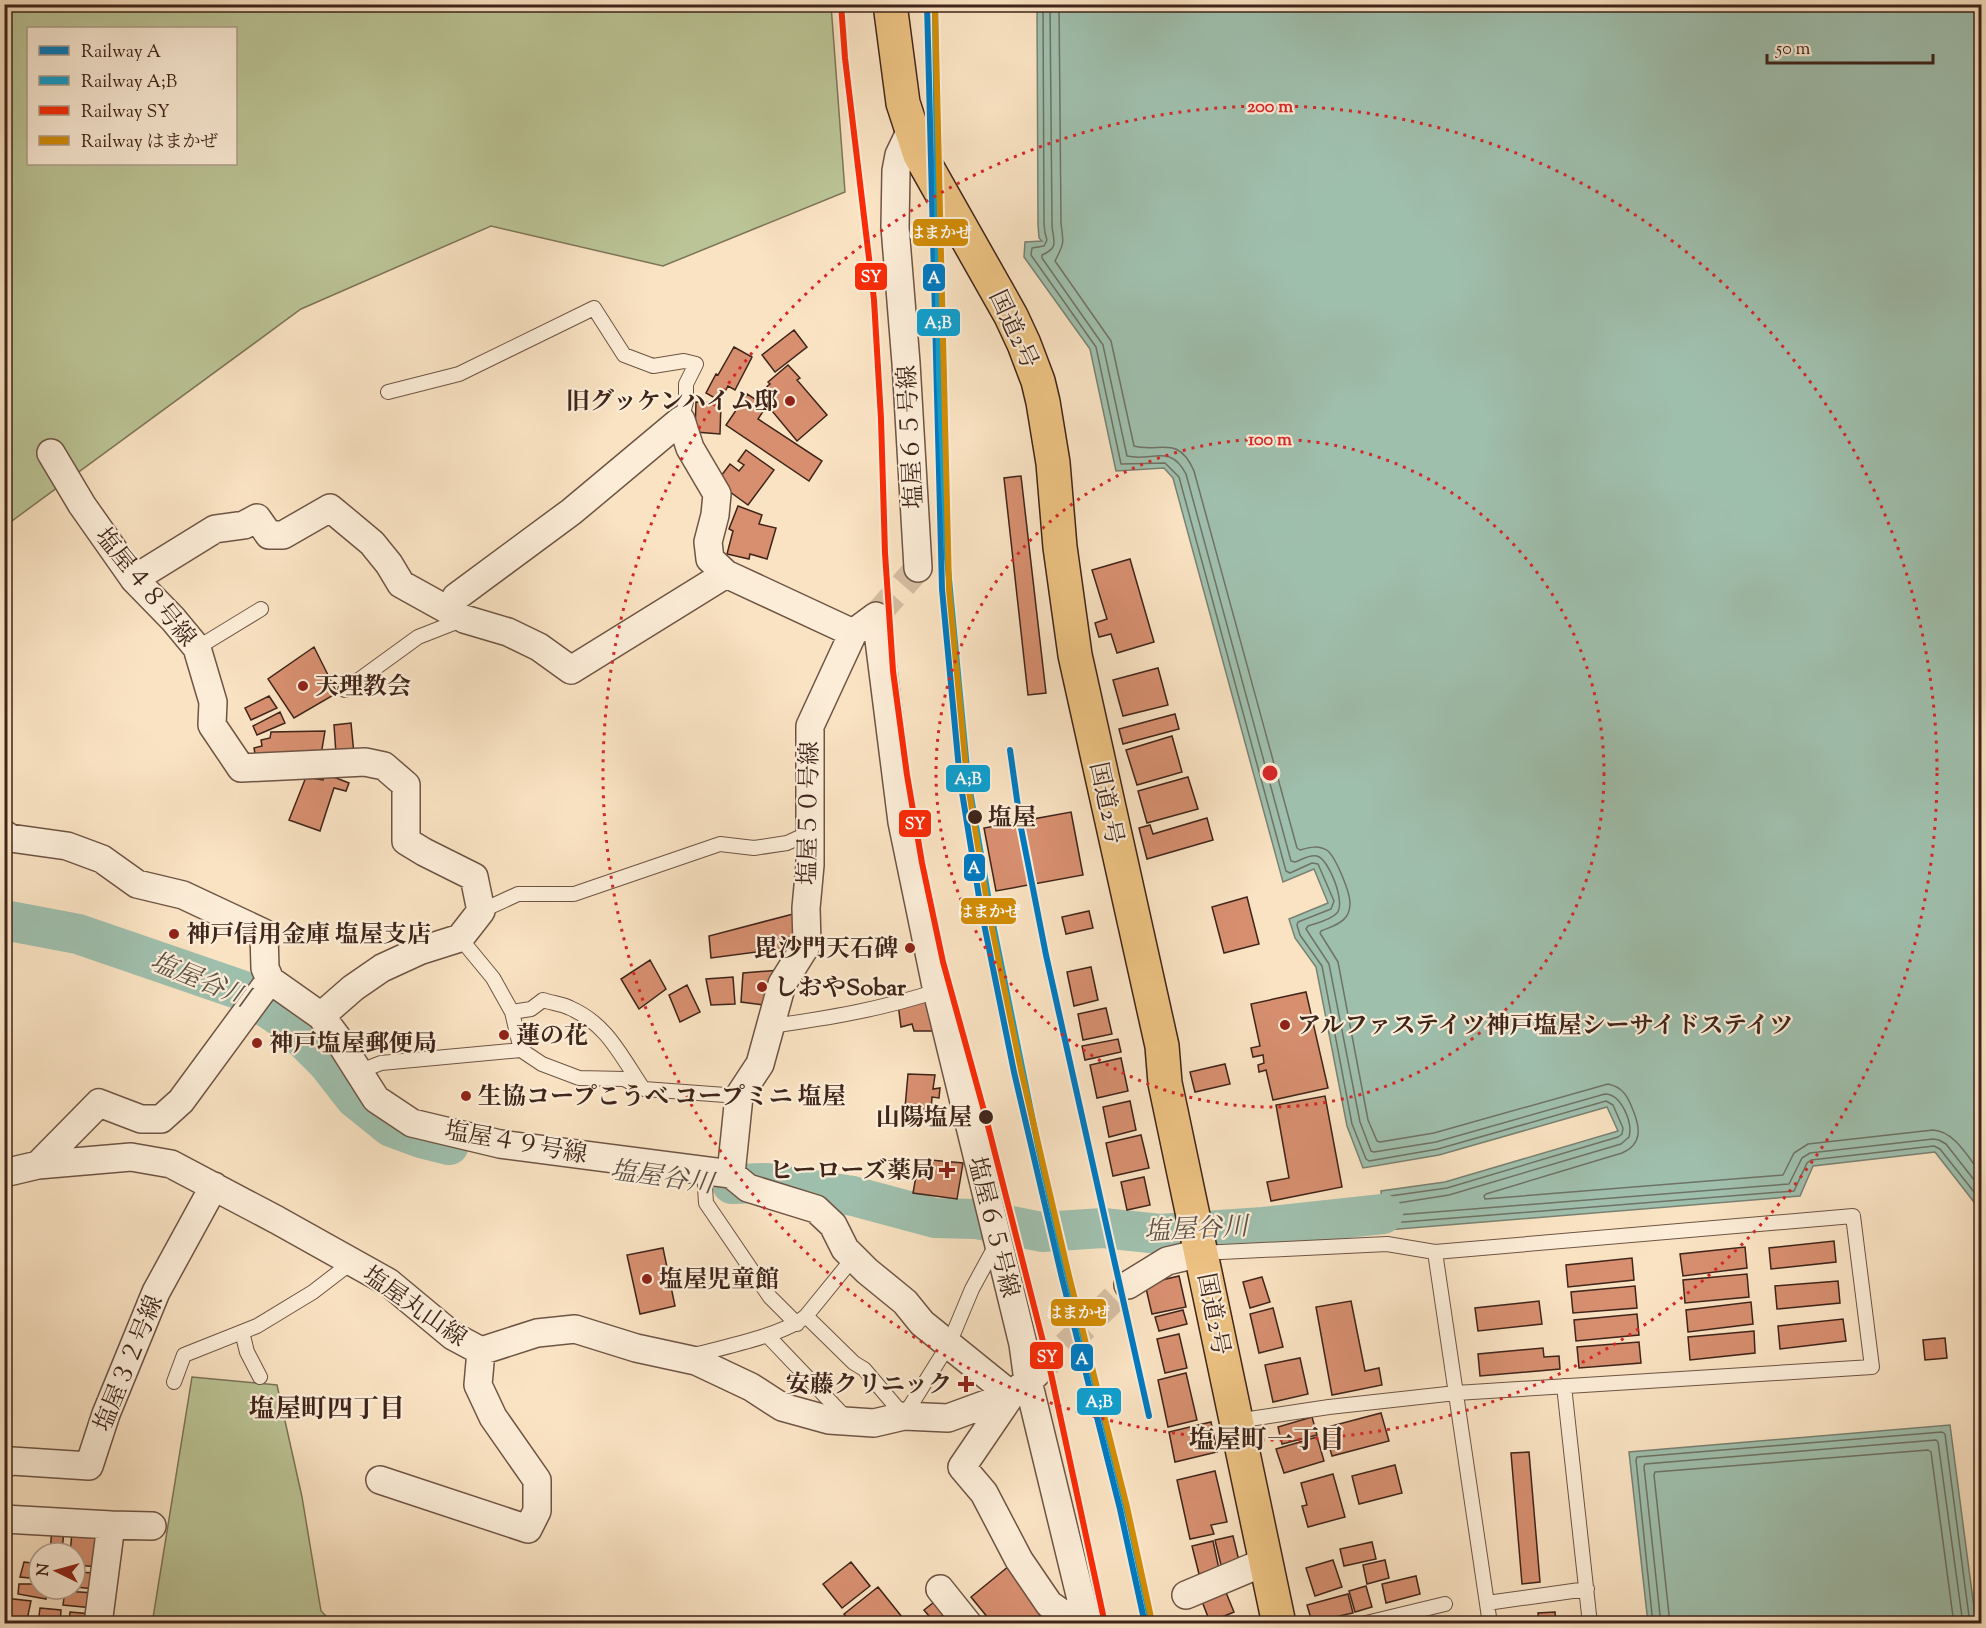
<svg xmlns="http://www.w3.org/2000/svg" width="1986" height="1628" font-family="'Sorts Mill Goudy','Noto Serif JP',serif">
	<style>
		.green { fill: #bbc496; stroke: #7d7458; stroke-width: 1.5; fill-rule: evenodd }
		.water { fill: #9fbfad; stroke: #798172; stroke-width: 1.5 }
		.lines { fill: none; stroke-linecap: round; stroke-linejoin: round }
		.shore { stroke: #6f7264; stroke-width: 1.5 }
		.river { stroke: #9fbfad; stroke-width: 40 }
		.building { fill: #d78f70; stroke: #3f241a; stroke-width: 1.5 }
		.street-tunnel { stroke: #d5bda1; stroke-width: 27; stroke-dasharray: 27 14; stroke-linecap: butt }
		.lane-casing { stroke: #6e5444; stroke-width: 16 }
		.street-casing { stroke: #6e5444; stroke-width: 30 }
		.highway-casing { stroke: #3f241a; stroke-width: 36 }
		.lane { stroke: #fcedd8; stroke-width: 14 }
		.street { stroke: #fcedd8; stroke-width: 27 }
		.highway { stroke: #edc282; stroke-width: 33 }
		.rail-1-casing { stroke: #fcedd8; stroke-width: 10 }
		.rail-2-casing { stroke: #fcedd8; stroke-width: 10 }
		.rail-3-casing { stroke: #fcedd8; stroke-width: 10 }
		.rail-4-casing { stroke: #fcedd8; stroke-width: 10 }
		.rail-1 { stroke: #007ac2; stroke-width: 6 }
		.rail-2 { stroke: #0da0d1; stroke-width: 6 }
		.rail-3 { stroke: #fa2b08; stroke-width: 6 }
		.rail-4 { stroke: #d28c05; stroke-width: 6 }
		.ring { fill: none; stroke: #d62828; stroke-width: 3; stroke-dasharray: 3 6 }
		.poi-dot { fill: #8f2418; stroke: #fcedd8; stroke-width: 2 }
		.stop-dot { fill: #3f241a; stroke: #fcedd8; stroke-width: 2 }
		.labels { text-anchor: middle; stroke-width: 4.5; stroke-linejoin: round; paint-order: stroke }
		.street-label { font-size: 24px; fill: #3f241a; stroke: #fcedd8 }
		.poi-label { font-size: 24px; font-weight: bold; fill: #3f241a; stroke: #fcedd8; text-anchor: start }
		.stop-label { font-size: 24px; font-weight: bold; fill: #3f241a; stroke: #fcedd8; text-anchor: start }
		.water-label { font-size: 26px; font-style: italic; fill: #5c5246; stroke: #fcedd8 }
		.neighbourhood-label { font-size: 26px; font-weight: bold; fill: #3f241a; stroke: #fcedd8 }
		.centre { fill: #d62828; stroke: #fcedd8; stroke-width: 3 }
		.ring-label { font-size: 18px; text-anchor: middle; font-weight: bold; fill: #d62828; stroke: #fcedd8; stroke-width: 4.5; stroke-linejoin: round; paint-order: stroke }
		.line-badge { stroke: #fcedd8; stroke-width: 2 }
		.badge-label { font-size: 16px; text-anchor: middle; font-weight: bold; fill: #fff }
	</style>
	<rect width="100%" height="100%" fill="#fae3c3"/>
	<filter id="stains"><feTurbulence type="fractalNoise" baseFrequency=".00333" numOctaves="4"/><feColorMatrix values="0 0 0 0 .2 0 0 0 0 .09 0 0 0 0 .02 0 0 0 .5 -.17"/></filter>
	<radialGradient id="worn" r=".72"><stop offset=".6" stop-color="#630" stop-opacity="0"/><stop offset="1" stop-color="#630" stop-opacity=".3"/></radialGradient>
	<path class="green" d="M5 5H831L845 192 663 266 491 226 301 309 5 526ZM28 28H236V164H28Z
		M192 1377 277 1385 302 1497 321 1611 333 1623 152 1624Z"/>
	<path class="water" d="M1037 5H1981V1211L1935 1152 1813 1166 1800 1196 1387 1230 1383 1214 1381 1191 1445 1182 1618 1131 1607 1107 1439 1155 1363 1168 1347 1126 1316 967 1295 938 1289 919 1328 903 1314 869 1283 882 1173 478 1164 468 1116 471 1090 349 1024 257 1025 242 1042 241 1039 238 1038 224Z
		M1950 1425 1976 1623H1648L1629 1452Z"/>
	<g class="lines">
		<path class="shore" d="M1043 4 1044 224 1045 233 1047 240 1044 246 1032 248 1031 255 1096 347 1121 464 1165 463 1179 477 1286 871 1290 873 1312 863 1318 864 1334 901 1331 909 1298 922 1297 925 1300 935 1322 966 1352 1124 1366 1159 1369 1161 1438 1149 1606 1101 1613 1105 1623 1128 1622 1134 1618 1137 1447 1188 1390 1196C1386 1203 1389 1215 1391 1223L1794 1191 1807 1163 1811 1160 1934 1146 1940 1149 1982 1202
			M1050 4 1052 224C1052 239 1061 247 1042 255V258L1103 345 1127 456C1152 462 1170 443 1186 474L1291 861 1295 862C1302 860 1309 854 1317 856 1329 859 1346 903 1337 913 1331 920 1317 923 1308 926L1306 929 1329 964 1360 1122 1371 1151 1374 1152 1436 1142 1605 1094C1621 1094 1633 1122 1629 1137L1621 1144 1449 1195 1398 1203 1396 1205 1397 1215 1789 1184 1802 1158 1810 1153 1933 1139 1939 1140 1946 1144 1982 1190
			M1059 4 1061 224C1064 243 1064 244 1055 261L1111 341 1134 446C1160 453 1178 434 1194 471L1297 848 1300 850C1310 847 1319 845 1328 851 1336 858 1350 892 1350 903 1350 908 1349 913 1346 917 1340 925 1330 927 1321 931L1320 933 1338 962 1368 1120 1377 1141 1380 1142 1434 1133 1608 1084C1623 1087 1628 1097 1633 1110 1640 1127 1643 1144 1622 1153L1486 1194 1484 1196 1485 1199 1783 1175 1794 1153 1808 1144 1933 1130C1955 1131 1969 1159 1982 1175
			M1653 1624 1636 1460 1637 1457 1942 1432 1945 1434 1970 1624
			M1661 1624 1644 1467 1645 1464 1936 1440 1938 1442 1963 1624
			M1670 1624 1654 1475 1655 1472 1928 1450 1931 1452 1954 1624"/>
		<path class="river" d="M4 920 78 934 241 990 284 1019 327 1062 355 1098 391 1127 421 1138 449 1145
			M732 1184 767 1183 853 1196 935 1218 976 1219 1042 1232 1103 1228 1160 1234 1263 1227 1383 1214"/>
	</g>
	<path class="building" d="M794 330 807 347 775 372 762 355Z
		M734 347 752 357 735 390 728 386 720 401 706 393 716 374 718 375Z
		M788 365 800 378 797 380 827 415 797 441 758 394 770 384 768 382Z
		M747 394 758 401 756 405 764 410 758 419 822 461 809 481 726 425Z
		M696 402 721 403 720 434 695 432Z
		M746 450 774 470 748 505 726 489 718 480 730 464 739 471 744 465 738 461Z
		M1021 476 1046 693 1028 695 1004 478Z
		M738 506 762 515 759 524 776 528 767 559 750 554 749 559 727 554 733 531 729 529Z
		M1130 559 1154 642 1117 653 1111 634 1099 637 1095 623 1107 619 1092 570Z
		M314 647 337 693 294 718 268 679Z
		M1158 668 1168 705 1123 716 1113 680Z
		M269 696 277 708 251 720 245 708Z
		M280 712 285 723 257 735 253 726Z
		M1175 714 1179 729 1123 744 1119 729Z
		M351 723 354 754H336L334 725Z
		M325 731 321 755 256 759 254 748 262 746 261 740 270 738 271 732Z
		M1172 736 1182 772 1137 785 1126 750Z
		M326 774 349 783 346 791 334 788 320 831 289 820 306 777 323 780Z
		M1188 777 1198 809 1147 823 1138 791Z
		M1071 812 1083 875 996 891 984 828Z
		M1207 818 1213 840 1147 859 1139 828 1150 825 1153 834Z
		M1247 897 1259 944 1224 953 1212 907Z
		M1089 911 1093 928 1066 934 1062 917Z
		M797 913 795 947 711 958 709 936Z
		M650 960 666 989 639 1009 621 979Z
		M1091 967 1098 1000 1074 1006 1067 972Z
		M780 970 772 1006 741 1002 743 973Z
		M733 977 735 1004 711 1005 706 979Z
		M687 985 700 1012 680 1022 669 995Z
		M1306 992 1328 1088 1273 1100 1266 1070 1259 1072 1258 1065 1264 1063 1263 1055 1253 1057 1251 1048 1260 1046 1251 1004Z
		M926 1000 934 1031H914L912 1024 901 1027 898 1004Z
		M1106 1008 1112 1034 1083 1040 1078 1014Z
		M1118 1039 1121 1052 1085 1060 1082 1046Z
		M1121 1058 1128 1091 1097 1098 1090 1065Z
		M1225 1064 1230 1084 1195 1092 1190 1072Z
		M908 1074 935 1075 933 1089 940 1088 939 1098 932 1097 931 1110 905 1108Z
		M1325 1096 1342 1187 1271 1201 1267 1182 1289 1178 1276 1105Z
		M1130 1101 1136 1130 1109 1137 1103 1107Z
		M1141 1135 1149 1168 1113 1176 1106 1143Z
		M919 1159 963 1163 957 1199 913 1193Z
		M1144 1177 1150 1205 1127 1210 1121 1182Z
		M1834 1241 1836 1262 1771 1269 1769 1248Z
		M1745 1247 1747 1268 1683 1276 1680 1254Z
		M663 1248 675 1306 640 1314 627 1255Z
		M1632 1258 1634 1280 1568 1287 1566 1265Z
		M1747 1274 1749 1297 1685 1303 1683 1280Z
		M1179 1276 1186 1307 1152 1314 1145 1284Z
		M1262 1277 1270 1302 1250 1308 1243 1282Z
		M1838 1281 1840 1303 1777 1309 1775 1286Z
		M1635 1286 1637 1308 1573 1313 1571 1292Z
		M1351 1301 1365 1371 1379 1368 1382 1385 1332 1395 1316 1307Z
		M1539 1301 1542 1324 1478 1331 1475 1308Z
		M1751 1302 1753 1324 1688 1332 1686 1310Z
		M1273 1308 1283 1347 1259 1353 1250 1314Z
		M1183 1310 1187 1324 1159 1331 1155 1317Z
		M1637 1314 1639 1335 1576 1341 1574 1320Z
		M1843 1319 1846 1341 1780 1349 1778 1326Z
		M1754 1331 1755 1353 1690 1360 1688 1337Z
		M1179 1334 1187 1368 1165 1373 1157 1339Z
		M1945 1338 1947 1358 1925 1360 1923 1340Z
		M1639 1342 1641 1363 1579 1368 1577 1347Z
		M1543 1348 1544 1357 1559 1356 1560 1369 1480 1376 1478 1354Z
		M1300 1358 1308 1394 1273 1402 1265 1365Z
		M1186 1373 1197 1420 1168 1427 1158 1380Z
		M1381 1413 1389 1441 1332 1456 1324 1428Z
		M1312 1417 1317 1435 1282 1444 1278 1427Z
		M1211 1422 1217 1452 1175 1462 1169 1432Z
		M1317 1437 1324 1461 1284 1473 1276 1449Z
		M1529 1452 1540 1582 1522 1584 1511 1453Z
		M1395 1465 1402 1493 1359 1504 1352 1476Z
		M1215 1471 1227 1522 1211 1525 1214 1534 1190 1539 1177 1480Z
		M1333 1474 1345 1517 1308 1527 1302 1506 1307 1505 1301 1483Z
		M52 1528 64 1529 62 1553H50Z
		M72 1533 97 1534 100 1567 75 1565V1553H70Z
		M1233 1536 1239 1561 1221 1565 1215 1540Z
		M1213 1541 1219 1569 1199 1574 1192 1546Z
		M1372 1542 1376 1559 1344 1566 1340 1549Z
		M1333 1560 1342 1587 1315 1596 1306 1568Z
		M1385 1560 1389 1578 1367 1584 1363 1565Z
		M24 1562 39 1564V1579L20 1577Z
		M851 1562 870 1586 842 1608 823 1584Z
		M1009 1566 1045 1611 1030 1624H993L971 1597Z
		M75 1572 96 1573 95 1589 75 1587Z
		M1416 1576 1420 1594 1386 1603 1382 1584Z
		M19 1584H39V1589H46V1599L18 1594Z
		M1366 1586 1372 1607 1355 1612 1349 1591Z
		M878 1587 906 1622 904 1624H852L844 1614Z
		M1225 1590 1234 1612 1210 1622 1201 1599Z
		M65 1591 94 1593 93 1608 63 1605Z
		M1348 1594 1353 1613 1312 1622 1307 1605Z
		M4 1598 31 1601 27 1620 4 1618Z
		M938 1599 948 1611 934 1622 924 1610Z
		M40 1608 61 1610 60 1624H38Z
		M70 1612 92 1614 91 1624H69Z
		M1555 1612 1556 1624H1539L1538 1613Z"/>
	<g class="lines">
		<path class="street-tunnel" d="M876 616 918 568
			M1036 1374 1128 1285"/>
		<defs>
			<path id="lane" d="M388 392 459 374 594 308 624 355 653 366 684 361 696 364 686 384V402L681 420
				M197 648 261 609
				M345 690 418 637 464 619
				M481 911 518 894H574L720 844 754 848 787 843 811 832
				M460 938 493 978 512 1012 531 1009 543 1000C552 1003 562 1004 570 1008 607 1024 621 1056 642 1087
				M512 1012 521 1050 542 1064 579 1078 624 1079 644 1089 739 1096
				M772 1026C829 1018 882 1009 937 991
				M358 1072 381 1063 521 1050
				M704 1171 706 1203 770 1297 797 1324
				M1201 1253 1387 1244 1435 1252 1490 1624
				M806 1316 854 1363 864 1369 904 1416 949 1344 972 1289 997 1243
				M242 1332 247 1352 260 1377
				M767 1335 848 1420
				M691 1356C720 1348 785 1335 806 1316L854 1257
				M174 1382 184 1355 257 1326 313 1292 352 1262
				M1564 1386 1590 1624
				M1236 1421 1329 1407 1456 1393 1872 1367 1853 1216 1435 1252
				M1487 1603 1587 1589
				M1362 1624 1445 1604"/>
			<path id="street" d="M911 130 899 155 896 171 895 227 906 363 918 568
				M51 453 82 505 134 579 173 619 197 648 213 702 212 725 241 768 365 762 384 766 406 785V841L424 852 474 877 481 911 460 938 419 951 382 968 353 988 321 1016
				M134 579 215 529 244 525 257 518 269 535H283L330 508 372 543 389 564 401 584 464 619 508 632 539 647 571 670 726 574
				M456 597 571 512 681 420 690 448 717 494 715 515 708 542 710 559 726 574 853 633
				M4 834 10 838 67 846 102 859 137 884 183 895 264 933 265 968 270 980 321 1016 336 1036 376 1099 412 1123 500 1144 731 1174
				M38 1165 99 1103 141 1119H161L181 1101 270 980
				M4 1173 38 1165 131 1157 171 1164 277 1220 388 1282 453 1336 481 1351 537 1333 575 1329 636 1348 696 1361 751 1387 782 1407 829 1420 874 1423 904 1416 948 1418 1011 1395 1036 1374
				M731 1174 739 1096 760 1064 782 984 807 944 806 908 810 865V726L853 633 876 616 902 822 937 991 1023 1344 1028 1381 1087 1624
				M731 1174 748 1188 816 1209 833 1225 845 1249 867 1271 905 1302 922 1323 1011 1395 962 1467 984 1493 1019 1560 1049 1604 1077 1624
				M1128 1285 1167 1261 1201 1253
				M4 1464 12 1461 89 1466 106 1414 156 1292 214 1186
				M380 1480 528 1529 537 1511V1480L493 1417 478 1385 481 1351
				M4 1519 111 1525 98 1624
				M111 1525 152 1526
				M940 1589 968 1624
				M1186 1595 1267 1561"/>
			<path id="highway" d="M890 4 903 103 920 155 1011 316 1024 344 1038 381 1043 402 1053 463 1060 547 1075 655 1162 1046 1165 1083 1279 1624"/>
		</defs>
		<use href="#lane" class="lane-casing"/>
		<use href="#street" class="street-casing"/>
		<use href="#highway" class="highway-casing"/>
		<use href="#lane" class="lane"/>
		<use href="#street" class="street"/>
		<use href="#highway" class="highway"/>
		<defs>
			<path id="rail-1" d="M927 4 942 589 960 780 981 909 1014 1072 1062 1278 1120 1509 1145 1624
				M1010 750 1021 828 1046 955 1149 1416"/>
			<path id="rail-2" d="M935 4 939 373 947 558 968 779 993 924 1039 1151 1063 1258 1129 1520 1151 1624"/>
			<path id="rail-3" d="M841 4 845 58 874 300 881 419 885 553 893 671 907 775 922 863 943 962 986 1118 1050 1369 1105 1624"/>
			<path id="rail-4" d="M935 4 949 589 967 779 988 908 1021 1070 1069 1276 1127 1507 1152 1622"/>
		</defs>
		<use href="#rail-1" class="rail-1-casing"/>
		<use href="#rail-2" class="rail-2-casing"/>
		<use href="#rail-3" class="rail-3-casing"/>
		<use href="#rail-4" class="rail-4-casing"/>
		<use href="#rail-1" class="rail-1"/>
		<use href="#rail-2" class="rail-2"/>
		<use href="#rail-3" class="rail-3"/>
		<use href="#rail-4" class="rail-4"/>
	</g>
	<g class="ring">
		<circle cx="1270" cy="773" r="334"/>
		<circle cx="1270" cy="773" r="667"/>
	</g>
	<g class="poi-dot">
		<circle cx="790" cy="401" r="6"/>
		<circle cx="303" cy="686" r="6"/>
		<circle cx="174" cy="934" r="6"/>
		<circle cx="910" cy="948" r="6"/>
		<circle cx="762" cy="987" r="6"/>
		<circle cx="1285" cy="1025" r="6"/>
		<circle cx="504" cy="1035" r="6"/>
		<circle cx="257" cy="1043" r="6"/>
		<circle cx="466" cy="1096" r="6"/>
		<path d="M944 1161h6v6h6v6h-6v6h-6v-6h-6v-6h6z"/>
		<circle cx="647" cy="1279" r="6"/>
		<path d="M963 1375h6v6h6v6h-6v6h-6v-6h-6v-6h6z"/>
	</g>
	<g class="stop-dot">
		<circle cx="975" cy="817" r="8"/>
		<circle cx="986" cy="1117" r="8"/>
	</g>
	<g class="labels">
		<g class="street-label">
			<text transform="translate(1014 329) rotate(65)" y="8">国道2号</text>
			<text transform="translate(910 437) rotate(-93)" y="8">塩屋６５号線</text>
			<text transform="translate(146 587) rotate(51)" y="8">塩屋４８号線</text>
			<text transform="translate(1107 803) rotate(78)" y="8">国道2号</text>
			<text transform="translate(808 813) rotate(-89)" y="8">塩屋５０号線</text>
			<text transform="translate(516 1142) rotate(10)" y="8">塩屋４９号線</text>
			<text transform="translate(994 1227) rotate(76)" y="8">塩屋６５号線</text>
			<text transform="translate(415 1306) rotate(35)" y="8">塩屋丸山線</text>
			<text transform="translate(1214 1314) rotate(79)" y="8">国道2号</text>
			<text transform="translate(128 1363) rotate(-68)" y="8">塩屋３２号線</text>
		</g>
		<g class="poi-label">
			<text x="778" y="409" text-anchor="end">旧グッケンハイム邸</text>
			<text x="315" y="694">天理教会</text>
			<text x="186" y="942">神戸信用金庫 塩屋支店</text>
			<text x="898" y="956" text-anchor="end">毘沙門天石碑</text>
			<text x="774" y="995">しおやSobar</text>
			<text x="1297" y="1033">アルファステイツ神戸塩屋シーサイドステイツ</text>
			<text x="516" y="1043">蓮の花</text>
			<text x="269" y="1051">神戸塩屋郵便局</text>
			<text x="478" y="1104">生協コープこうべ コープミニ 塩屋</text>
			<text x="935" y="1178" text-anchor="end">ヒーローズ薬局</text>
			<text x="659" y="1287">塩屋児童館</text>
			<text x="952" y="1392" text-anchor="end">安藤クリニック</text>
		</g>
		<g class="stop-label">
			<text x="988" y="825">塩屋</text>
			<text x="972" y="1125" text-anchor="end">山陽塩屋</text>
		</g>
		<g class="water-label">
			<text transform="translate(200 979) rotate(22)" y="9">塩屋谷川</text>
			<text transform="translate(662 1176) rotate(8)" y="9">塩屋谷川</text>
			<text transform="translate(1196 1228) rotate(-3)" y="9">塩屋谷川</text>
		</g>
		<g class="neighbourhood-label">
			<text x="327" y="1417">塩屋町四丁目</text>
			<text x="1267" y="1448">塩屋町一丁目</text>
		</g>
	</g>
	<circle cx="1270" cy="773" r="9" class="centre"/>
	<g class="ring-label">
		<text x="1270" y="112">200 m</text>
		<text x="1270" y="445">100 m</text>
	</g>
	<g class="line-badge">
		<rect x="912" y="218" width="57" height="29" rx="6" fill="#d28c05"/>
		<rect x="854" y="262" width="34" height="29" rx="6" fill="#fa2b08"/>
		<rect x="922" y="263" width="24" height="29" rx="6" fill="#007ac2"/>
		<rect x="916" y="308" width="45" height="29" rx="6" fill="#0da0d1"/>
		<rect x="945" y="764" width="46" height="29" rx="6" fill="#0da0d1"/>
		<rect x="898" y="809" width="34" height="29" rx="6" fill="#fa2b08"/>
		<rect x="963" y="853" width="23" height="29" rx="6" fill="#007ac2"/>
		<rect x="960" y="897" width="57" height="28" rx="6" fill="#d28c05"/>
		<rect x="1050" y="1298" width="57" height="29" rx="6" fill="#d28c05"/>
		<rect x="1029" y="1341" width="35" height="29" rx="6" fill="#fa2b08"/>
		<rect x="1070" y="1343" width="24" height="29" rx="6" fill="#007ac2"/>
		<rect x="1076" y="1387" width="46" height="29" rx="6" fill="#0da0d1"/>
	</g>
	<g class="badge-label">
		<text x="940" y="238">はまかぜ</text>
		<text x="871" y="282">SY</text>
		<text x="934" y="283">A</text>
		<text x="938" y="328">A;B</text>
		<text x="968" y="784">A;B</text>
		<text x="915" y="829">SY</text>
		<text x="974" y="873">A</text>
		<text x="989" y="917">はまかぜ</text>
		<text x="1078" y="1318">はまかぜ</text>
		<text x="1047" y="1362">SY</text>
		<text x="1082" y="1364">A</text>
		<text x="1099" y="1407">A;B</text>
	</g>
	<rect width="1986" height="1628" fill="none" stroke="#fae3c3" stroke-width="24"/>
	<rect x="6" y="6" width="1974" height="1616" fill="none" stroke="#3f241a" stroke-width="3"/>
	<rect x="12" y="12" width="1962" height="1604" fill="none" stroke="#3f241a" stroke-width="1.5"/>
	<rect x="27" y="27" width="210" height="138" fill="#fcedd8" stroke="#b09d8c" stroke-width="1.5"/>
	<rect x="39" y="46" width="30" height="9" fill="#007ac2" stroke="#b09d8c" stroke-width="1.5"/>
	<text x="81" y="57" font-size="18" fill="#3f241a">Railway A</text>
	<rect x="39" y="76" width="30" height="9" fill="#0da0d1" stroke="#b09d8c" stroke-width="1.5"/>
	<text x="81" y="87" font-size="18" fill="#3f241a">Railway A;B</text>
	<rect x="39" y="106" width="30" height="9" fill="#fa2b08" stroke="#b09d8c" stroke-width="1.5"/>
	<text x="81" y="117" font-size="18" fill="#3f241a">Railway SY</text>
	<rect x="39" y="136" width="30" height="9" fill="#d28c05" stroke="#b09d8c" stroke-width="1.5"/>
	<text x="81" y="147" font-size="18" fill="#3f241a">Railway はまかぜ</text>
	<g transform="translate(57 1571) rotate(275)"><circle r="28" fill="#fcedd8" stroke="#b09d8c" stroke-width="1.5"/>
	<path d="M0-4.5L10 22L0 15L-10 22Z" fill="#8f2418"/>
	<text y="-9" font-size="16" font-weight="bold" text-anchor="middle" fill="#3f241a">N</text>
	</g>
	<path d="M1767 54v9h166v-9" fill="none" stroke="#3f241a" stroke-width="3"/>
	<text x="1776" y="54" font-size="18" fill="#3f241a" stroke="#fcedd8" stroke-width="4.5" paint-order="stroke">50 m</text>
	<rect width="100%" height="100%" filter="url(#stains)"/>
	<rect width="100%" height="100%" fill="url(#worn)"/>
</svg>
